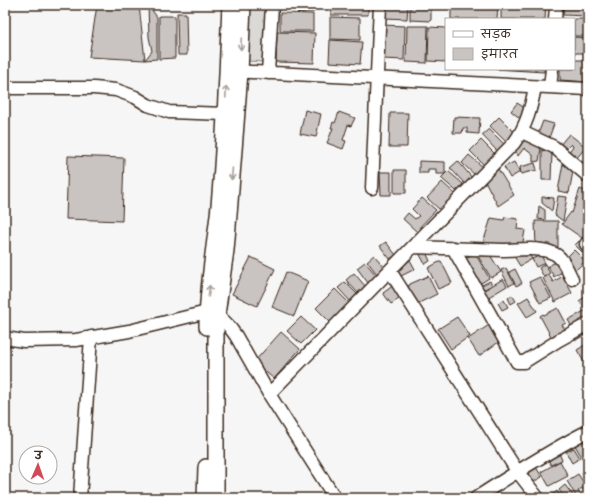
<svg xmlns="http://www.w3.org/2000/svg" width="593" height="503" font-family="Caveat,'Playpen Sans Deva',sans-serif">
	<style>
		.green { fill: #dbd9d6; stroke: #8b827a }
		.building { fill: #c9c3c1; stroke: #3b2a1e }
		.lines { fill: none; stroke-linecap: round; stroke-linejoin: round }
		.minor-casing { stroke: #3b2a1e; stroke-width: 15 }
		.major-casing { stroke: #3b2a1e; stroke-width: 18 }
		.minor { stroke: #fff; stroke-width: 12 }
		.major { stroke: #fff; stroke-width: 15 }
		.oneway { stroke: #a79f9a }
	</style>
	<rect width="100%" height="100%" fill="#f7f6f6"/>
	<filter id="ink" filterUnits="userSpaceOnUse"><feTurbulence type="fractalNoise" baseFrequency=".025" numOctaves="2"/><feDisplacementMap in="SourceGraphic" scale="8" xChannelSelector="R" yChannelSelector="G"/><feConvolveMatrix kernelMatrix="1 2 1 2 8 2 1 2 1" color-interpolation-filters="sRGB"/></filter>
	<g filter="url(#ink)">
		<path class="green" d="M250 5H267L264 62 248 61Z"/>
		<path class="building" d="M97 5H139L145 60 89 57Z
			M148 5 157 17V59L145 60 152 51 149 37Z
			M297 5H314V12H297Z
			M331 5H368V15H331Z
			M386 5H408L407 19 385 18Z
			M410 5H431V21L410 20Z
			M451 5H498L497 19H451Z
			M501 5H546L545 19H501Z
			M564 5H588V16L563 15Z
			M177 13H186L187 55H178Z
			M280 13 313 14V31H280Z
			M159 16H175V58L159 59Z
			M330 17 360 18V40L330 39Z
			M574 19H588V36H574Z
			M383 25 405 26 404 60 382 59Z
			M407 26H428L427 63 406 62Z
			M429 27 446 28V62L428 61Z
			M277 32 315 33 314 63 276 62Z
			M574 37 588 38V53H574Z
			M330 40 362 42 360 64 329 62Z
			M574 60H588V82L560 80V69H574Z
			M495 69H544V72Z
			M517 103 525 108 522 120 511 111Z
			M305 110 321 114 316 137 300 134Z
			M339 112 355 118 351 126 348 125 343 140 346 141 343 149 327 143 333 128H331L333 122 335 123Z
			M390 113H408L407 147H389Z
			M454 117 480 118 479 134 467 133V128H463L462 133H453Z
			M499 117 516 134 507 143 490 126Z
			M543 121 554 124 549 138 538 134Z
			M489 129 505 145 498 152 482 135Z
			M569 134 586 147 576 159 568 153 573 146 571 144 565 150 559 146Z
			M522 137 541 148 539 161 533 162V155L524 148 518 156 513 146Z
			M481 140 495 154 484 165 470 151Z
			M542 150 552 151 551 180H542Z
			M469 155 484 168 476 176 462 163Z
			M68 156 124 158 122 221 66 219Z
			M419 161 445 162V174H436V169H428V173H419Z
			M458 161 473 179 466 185 450 168Z
			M514 162 520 172 510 178 504 167Z
			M535 163 537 170 521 174 520 167Z
			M563 163 574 166 569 193 558 191Z
			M495 164 514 195 498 206 483 177Z
			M394 170H406V193H394Z
			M448 171 463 184 456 191 441 178Z
			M380 172H391V195H381Z
			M442 182 455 194 440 210 427 198Z
			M580 189 588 192V206L583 221 588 225V236L585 240 562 224 571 212 572 213Z
			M558 196 567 197 563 221 555 215Z
			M542 197 554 198 552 211 542 203Z
			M422 198 436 210 416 231 403 219 408 213 415 219 419 216 412 209Z
			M539 206 545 210V220L538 219Z
			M505 217 518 219 517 229 525 230 522 248 483 243 491 218 504 220Z
			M535 221H558V247H536Z
			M579 241 588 251V258L575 245Z
			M386 242 396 255 390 259 380 246Z
			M425 250 430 261 425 264 419 253Z
			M574 250 585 261 574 272 563 261Z
			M527 251 532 259 520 266 515 258Z
			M475 253 489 278 478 285 463 260Z
			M374 255 385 268 377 274 367 261Z
			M490 255 501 272 491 278 478 256Z
			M541 255 545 263 536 267 532 259Z
			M251 257 275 269 257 306 232 294Z
			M410 260 415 269 397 278 394 274Z
			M441 261 452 283 438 289 428 268Z
			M365 262 377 276 368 283 357 268Z
			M556 262 562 272 554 277 548 266Z
			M545 264 550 273 544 277 539 268Z
			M506 268 514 283 509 286 501 270Z
			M515 269 522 283 516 286 509 272Z
			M286 272 308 281 294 316 272 307Z
			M354 273 366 287 359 294 346 280Z
			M549 275 553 282 563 276 572 293 555 302 543 278Z
			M428 276 437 294 417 304 408 286 410 285V284Z
			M540 277 551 298 540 303 529 282Z
			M503 279 507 286 487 298 483 291Z
			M490 281 492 285 483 290 480 286Z
			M345 282 357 294 350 301 338 288Z
			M394 285 402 297 391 304 383 293Z
			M335 289 349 303 330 322 316 308Z
			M512 295 516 301 511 304 508 298Z
			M588 295V307L585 309 579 301Z
			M528 297 537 311 527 317 518 303Z
			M504 300 508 307 502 310 498 303Z
			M558 308 566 323 562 325 567 332 553 340 540 316 543 314 544 315Z
			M588 309V320L573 329 568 320Z
			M301 317 315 330 301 344 287 331Z
			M457 317 470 336 451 349 438 329Z
			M492 323 503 339 479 356 468 339Z
			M588 326V333L576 340 573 334Z
			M281 332 300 349 274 379 254 362Z
			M588 343V360L584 362 577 350Z
			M582 437 588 447V456L583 459 573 442Z
			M574 448 580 458 572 463 566 452Z
			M557 449 562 460 551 465 545 455Z
			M560 461 568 476 549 486 541 472Z
			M534 464 542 477 530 484 522 471Z
			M588 469V483L582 473Z
			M578 474 588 489V492L586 494 582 488 578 491 582 496 577 498 567 481Z
			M565 485 575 498H565L559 490Z
			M557 491 562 498H546L551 494 552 495Z"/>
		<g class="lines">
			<defs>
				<path id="minor" d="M555 19 556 5
					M232 71 588 89
					M268 73 272 5
					M550 87 552 69
					M5 88H94L116 90 135 97 148 105 169 112 225 114
					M522 132 554 147 588 176
					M372 188 380 5
					M586 244 588 246
					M413 247C443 248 473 249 503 250 519 250 540 246 555 254 563 258 568 271 572 279
					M453 248 517 362H524L559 340 588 324
					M390 271 517 471 538 498
					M5 338 24 341 76 340 129 331 207 312 217 314 228 325 236 336 269 394 335 498
					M269 394 514 143C527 125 531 108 535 87
					M80 498 91 337
					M476 498C513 474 549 451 588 431"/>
				<path id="major" d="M207 327C207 286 215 246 219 206 225 139 227 72 230 5
					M205 498 206 467
					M216 498V322L226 250 230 202 240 72 243 5"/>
			</defs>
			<use href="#minor" class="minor-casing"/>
			<use href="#major" class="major-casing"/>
			<use href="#minor" class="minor"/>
			<use href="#major" class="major"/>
		</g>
		<defs><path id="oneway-shaft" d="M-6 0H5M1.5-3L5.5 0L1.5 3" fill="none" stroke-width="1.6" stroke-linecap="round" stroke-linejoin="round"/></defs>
		<g class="oneway">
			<use href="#oneway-shaft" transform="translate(241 44) rotate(93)"/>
			<use href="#oneway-shaft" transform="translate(226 92) rotate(-88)"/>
			<use href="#oneway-shaft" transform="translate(232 174) rotate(94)"/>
			<use href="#oneway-shaft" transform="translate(209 291) rotate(-83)"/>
		</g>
	</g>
	<rect width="593" height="503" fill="none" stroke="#fff" stroke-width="20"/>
	<rect x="10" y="10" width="573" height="483" fill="none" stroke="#3b2a1e" stroke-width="1.5" filter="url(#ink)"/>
	<rect x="445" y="18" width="130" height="52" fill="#ffffff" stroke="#b1aaa5"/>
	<rect x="453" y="31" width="20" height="6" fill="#ffffff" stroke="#b1aaa5"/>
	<text x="481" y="38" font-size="12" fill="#3b2a1e">सड़क</text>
	<rect x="453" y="48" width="20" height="12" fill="#c9c3c1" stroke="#b1aaa5"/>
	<text x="481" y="58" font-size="12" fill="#3b2a1e">इमारत</text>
	<g transform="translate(38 465) rotate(2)"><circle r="19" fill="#ffffff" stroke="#b1aaa5"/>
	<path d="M0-3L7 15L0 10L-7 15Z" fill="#d1495b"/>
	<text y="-6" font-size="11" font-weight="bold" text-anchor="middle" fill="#3b2a1e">उ</text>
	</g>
</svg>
